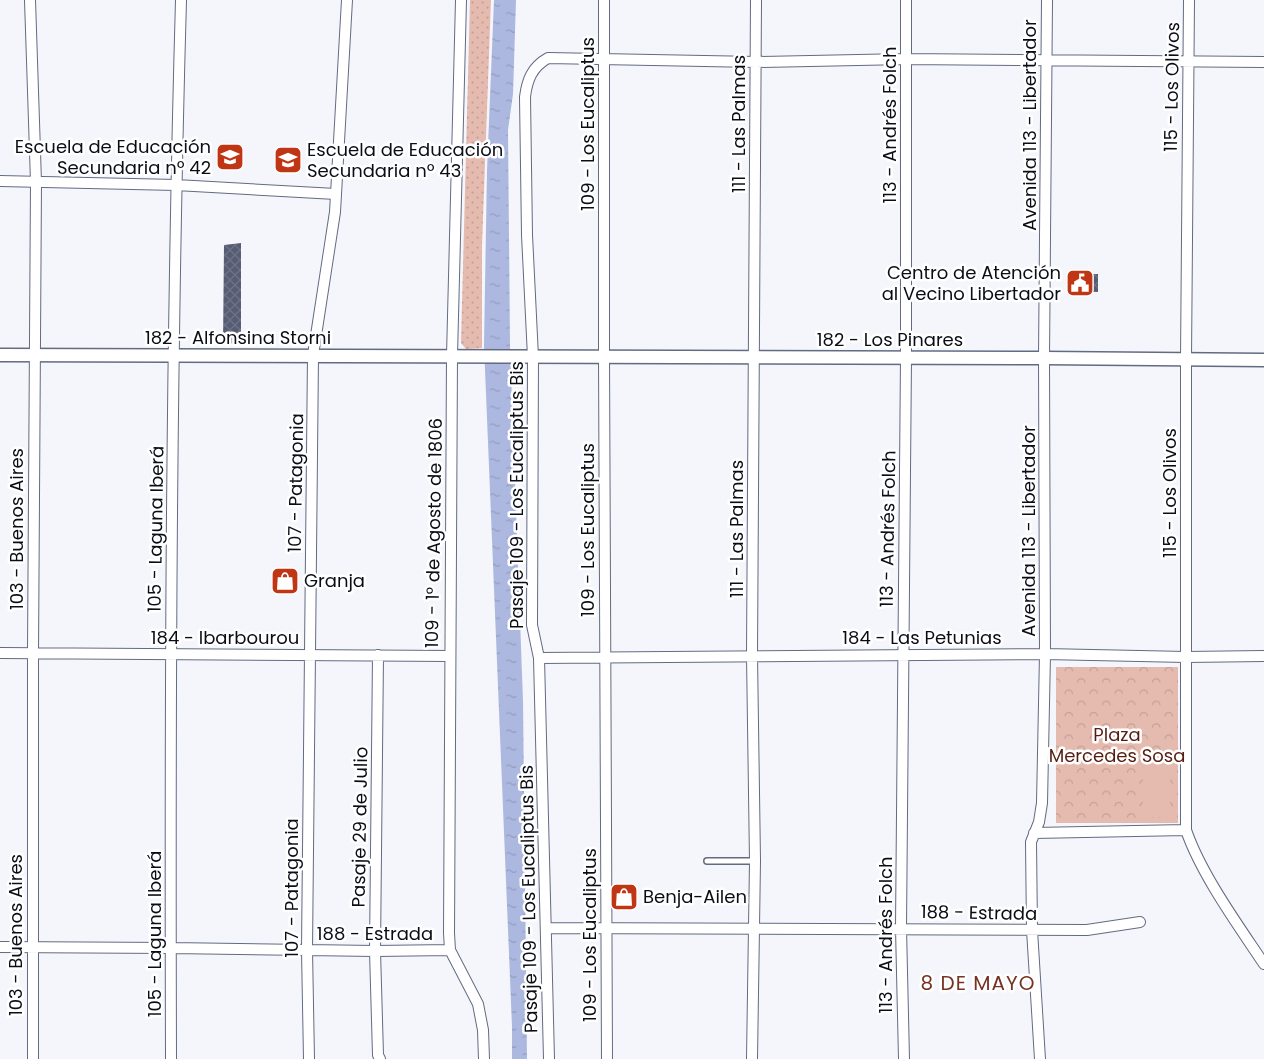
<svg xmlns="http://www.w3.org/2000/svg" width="1264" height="1059" font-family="Poppins,sans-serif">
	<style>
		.grass { fill: url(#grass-dots) }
		.park { fill: url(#park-crowns) }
		.pitch { fill: #e5bbb0 }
		.water { fill: url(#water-ripples) }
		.building { fill: url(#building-cross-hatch) }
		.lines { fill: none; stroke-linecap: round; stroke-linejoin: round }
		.service-casing { stroke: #636b82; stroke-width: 8 }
		.minor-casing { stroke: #636b82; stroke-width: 12 }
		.tertiary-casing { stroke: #636b82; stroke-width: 15 }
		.service { stroke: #fff; stroke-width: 5 }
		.minor { stroke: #fff; stroke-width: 10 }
		.tertiary { stroke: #fff; stroke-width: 12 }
		.labels { text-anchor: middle; stroke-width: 5; stroke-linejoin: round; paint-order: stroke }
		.street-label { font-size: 18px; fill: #0a0d16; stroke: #fff }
		.poi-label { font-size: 18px; fill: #0a0d16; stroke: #fff; text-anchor: start }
		.park-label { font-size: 18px; fill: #561e11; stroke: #fff }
		.quarter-label { font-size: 20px; letter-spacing: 1px; fill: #773223; stroke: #fff }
	</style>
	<defs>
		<pattern id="grass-dots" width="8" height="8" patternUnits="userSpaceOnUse" patternTransform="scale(1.25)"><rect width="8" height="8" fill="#e5bbb0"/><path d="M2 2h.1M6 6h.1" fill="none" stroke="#c3a097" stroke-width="1.8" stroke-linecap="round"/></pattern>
		<pattern id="park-crowns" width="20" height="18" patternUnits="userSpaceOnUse" patternTransform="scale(1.25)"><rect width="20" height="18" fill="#e5bbb0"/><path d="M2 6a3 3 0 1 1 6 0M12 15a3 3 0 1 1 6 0" fill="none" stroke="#c3a097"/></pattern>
		<pattern id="water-ripples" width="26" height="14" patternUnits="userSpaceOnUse" patternTransform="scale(1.25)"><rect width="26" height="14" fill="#acb8df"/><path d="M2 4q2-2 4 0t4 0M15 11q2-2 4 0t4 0" fill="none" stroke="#939dbf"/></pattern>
		<pattern id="building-cross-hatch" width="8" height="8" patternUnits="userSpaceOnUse" patternTransform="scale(1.25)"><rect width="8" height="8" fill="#555c73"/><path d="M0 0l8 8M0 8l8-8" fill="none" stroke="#6d7284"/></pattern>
	</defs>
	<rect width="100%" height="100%" fill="#f4f6fb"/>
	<path class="grass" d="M470 0H491L482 245V348L466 349 461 343Z"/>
	<path class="park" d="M1056 667H1178V823H1056Z"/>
	<path class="pitch" d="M1143 768H1170V817H1143Z"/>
	<path class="water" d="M494 0H516L513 94 508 130 510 345 523 701 527 1059H512V1027L484 345 487 170Z"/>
	<path class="building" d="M241 243V344L223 343 224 245Z
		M1071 274H1098V292L1071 291Z
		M292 574 293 587 278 588V575Z
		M613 892H634V903H613Z"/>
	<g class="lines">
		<defs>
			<path id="service" d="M707 861H755"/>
			<path id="minor" d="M30 0 36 182 33 654V1059
				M461 0 452 356 449 933 450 950 478 1004 483 1030 484 1059
				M604 0V356L607 1059
				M1189 0 1186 359V830C1201 874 1238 925 1264 964
				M0 181 176 185 336 194
				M0 653 450 656
				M378 655 375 951 378 1055 380 1059
				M539 658 1045 654 1186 657 1264 656
				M1034 833 1186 830
				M546 928 1087 930 1140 922
				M0 947 171 948 375 951 450 950
				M171 1059C170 706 171 353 181 0
				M309 1059 307 950 313 355 335 212 347 0
				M549 1059 539 658 532 625 533 357 527 235 525 97C527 80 532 67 548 58L756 62 906 59 1264 62
				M752 1059 755 861 752 655 756 0
				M904 1059 901 928 906 358V0
				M1040 1059 1032 930 1031 842 1039 822 1042 803 1045 654 1044 358 1047 0"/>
			<path id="tertiary" d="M0 355 1044 358 1264 360"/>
		</defs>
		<use href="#service" class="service-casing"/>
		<use href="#minor" class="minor-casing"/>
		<use href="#tertiary" class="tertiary-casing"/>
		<use href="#service" class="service"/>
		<use href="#minor" class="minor"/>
		<use href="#tertiary" class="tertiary"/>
	</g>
	<defs>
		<symbol id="school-square" viewBox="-11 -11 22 22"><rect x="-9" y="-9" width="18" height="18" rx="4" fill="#c03615" stroke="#fff"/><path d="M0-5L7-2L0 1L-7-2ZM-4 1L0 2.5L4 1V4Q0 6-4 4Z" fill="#fff"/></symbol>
		<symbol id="civic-square" viewBox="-11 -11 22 22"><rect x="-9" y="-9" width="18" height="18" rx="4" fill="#c03615" stroke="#fff"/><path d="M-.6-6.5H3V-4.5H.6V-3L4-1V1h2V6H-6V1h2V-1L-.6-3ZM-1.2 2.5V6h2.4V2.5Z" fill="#fff"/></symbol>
		<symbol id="shop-square" viewBox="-11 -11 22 22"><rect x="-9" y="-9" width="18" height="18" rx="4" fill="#c03615" stroke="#fff"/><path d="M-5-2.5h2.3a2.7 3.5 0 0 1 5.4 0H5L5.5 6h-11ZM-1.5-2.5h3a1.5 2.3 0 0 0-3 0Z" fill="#fff"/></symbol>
	</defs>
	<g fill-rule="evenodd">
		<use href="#school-square" x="214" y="141" width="32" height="32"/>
		<use href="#school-square" x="272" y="144" width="32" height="32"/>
		<use href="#civic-square" x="1064" y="267" width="32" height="32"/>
		<use href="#shop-square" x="269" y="565" width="32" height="32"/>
		<use href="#shop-square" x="608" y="881" width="32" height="32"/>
	</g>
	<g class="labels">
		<g class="street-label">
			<text transform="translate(1172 87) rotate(-89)" y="6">115 - Los Olivos</text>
			<text transform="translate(588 124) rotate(-90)" y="6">109 - Los Eucaliptus</text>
			<text transform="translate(739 124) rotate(-90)" y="6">111 - Las Palmas</text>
			<text transform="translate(890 125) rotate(-90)" y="6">113 - Andrés Folch</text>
			<text transform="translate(1030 125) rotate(-90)" y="6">Avenida 113 - Libertador</text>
			<text x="238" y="344">182 - Alfonsina Storni</text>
			<text x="890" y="346">182 - Los Pinares</text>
			<text transform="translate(296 483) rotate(-89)" y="6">107 - Patagonia</text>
			<text transform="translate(1170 493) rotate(-90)" y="6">115 - Los Olivos</text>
			<text transform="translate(517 495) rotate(-90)" y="6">Pasaje 109 - Los Eucaliptus Bis</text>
			<text transform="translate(17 529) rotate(-90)" y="6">103 - Buenos Aires</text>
			<text transform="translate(156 529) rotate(-89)" y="6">105 - Laguna Iberá</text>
			<text transform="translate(737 529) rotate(-90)" y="6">111 - Las Palmas</text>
			<text transform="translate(888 529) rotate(-89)" y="6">113 - Andrés Folch</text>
			<text transform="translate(588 530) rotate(-90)" y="6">109 - Los Eucaliptus</text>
			<text transform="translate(1029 531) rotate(-90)" y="6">Avenida 113 - Libertador</text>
			<text transform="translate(434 533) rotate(-89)" y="6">109 - 1° de Agosto de 1806</text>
			<text x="225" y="644">184 - Ibarbourou</text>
			<text x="922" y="644">184 - Las Petunias</text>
			<text transform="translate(360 827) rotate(-89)" y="6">Pasaje 29 de Julio</text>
			<text transform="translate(292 888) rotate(-90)" y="6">107 - Patagonia</text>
			<text transform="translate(529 899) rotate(-91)" y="6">Pasaje 109 - Los Eucaliptus Bis</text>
			<text transform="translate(979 913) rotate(1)" y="6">188 - Estrada</text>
			<text transform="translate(155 934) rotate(-90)" y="6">105 - Laguna Iberá</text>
			<text x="375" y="940">188 - Estrada</text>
			<text transform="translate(16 935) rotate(-90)" y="6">103 - Buenos Aires</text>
			<text transform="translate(590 935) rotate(-90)" y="6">109 - Los Eucaliptus</text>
			<text transform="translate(886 935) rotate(-90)" y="6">113 - Andrés Folch</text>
		</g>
		<g class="poi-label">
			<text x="211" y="153" text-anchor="end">Escuela de Educación<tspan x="211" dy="21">Secundaria nº 42</tspan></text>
			<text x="307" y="156">Escuela de Educación<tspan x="307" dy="21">Secundaria nº 43</tspan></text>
			<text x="1061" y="279" text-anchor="end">Centro de Atención<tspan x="1061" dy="21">al Vecino Libertador</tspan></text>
			<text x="304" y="587">Granja</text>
			<text x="643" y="903">Benja-Ailen</text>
		</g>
		<g class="park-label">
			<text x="1117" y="741">Plaza<tspan x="1117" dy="21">Mercedes Sosa</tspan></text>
		</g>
		<g class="quarter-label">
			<text x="978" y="990">8 DE MAYO</text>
		</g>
	</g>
</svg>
